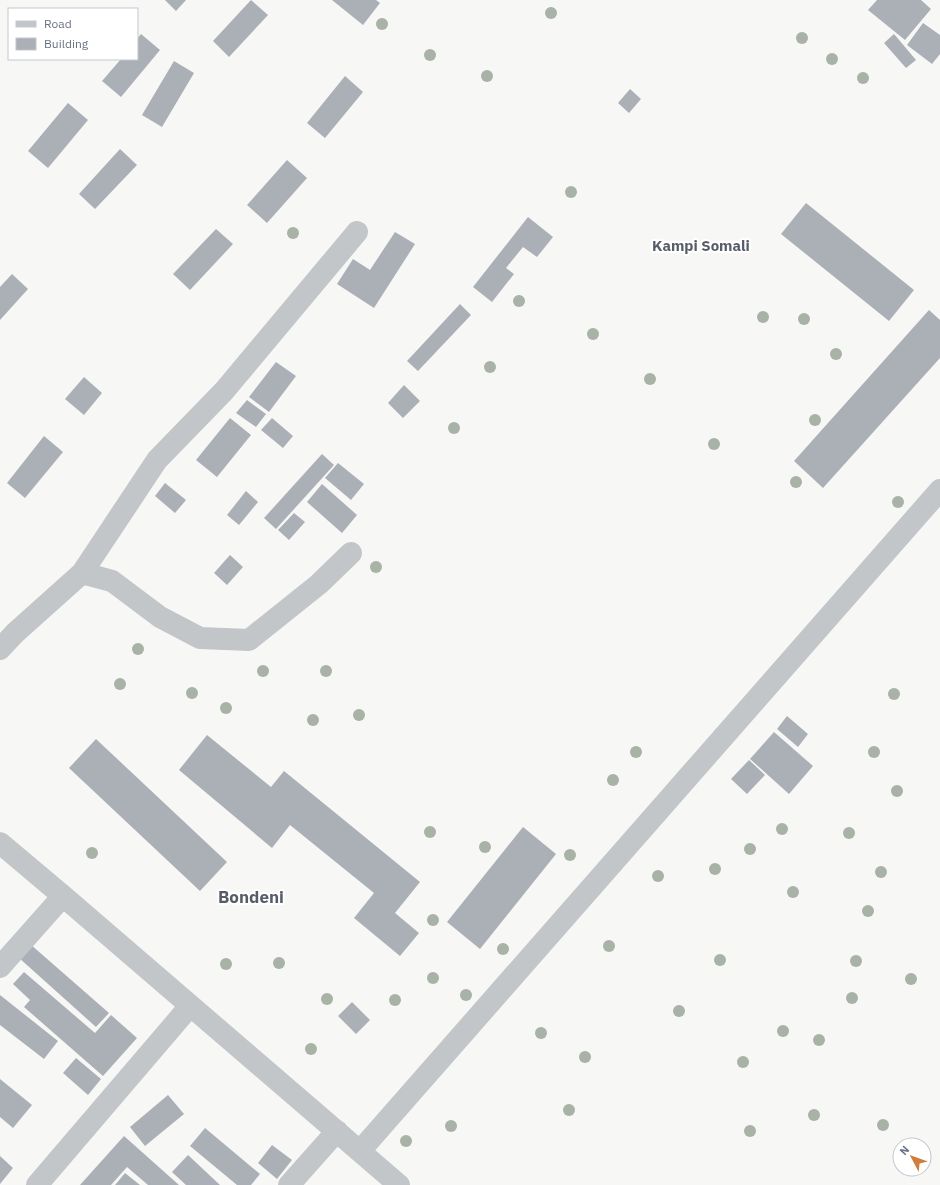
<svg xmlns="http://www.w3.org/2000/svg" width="940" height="1185" font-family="'IBM Plex Sans',sans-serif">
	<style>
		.building { fill: #abafb6 }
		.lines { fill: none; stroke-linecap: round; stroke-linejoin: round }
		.street { stroke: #c3c6c9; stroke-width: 22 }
		.tree { fill: #a8b2a7 }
		.labels { text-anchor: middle; stroke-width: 4; stroke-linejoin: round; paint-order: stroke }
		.quarter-label { font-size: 15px; font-weight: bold; fill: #565d68; stroke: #fff }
		.district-label { font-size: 17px; font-weight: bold; fill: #565d68; stroke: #fff }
	</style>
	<rect width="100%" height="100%" fill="#f7f7f5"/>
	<path class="building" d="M165 0H186L176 11Z
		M251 0 268 15 229 57 213 41Z
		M332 0H376L380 3 363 25Z
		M877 0H921L931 9 905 40 868 10Z
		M923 23 940 35V54L932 64 907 45Z
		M141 34 160 50 121 97 102 81 121 59H137V39Z
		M894 34 916 60 906 68 884 43Z
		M174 61 194 73 162 127 142 115Z
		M345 76 363 92 325 138 307 123Z
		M630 89 641 99 629 113 618 103Z
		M68 103 88 120 48 168 28 151Z
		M120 149 137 165 95 209 79 194Z
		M287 160 307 178 267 223 247 205Z
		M806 203 914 290 889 321 781 234Z
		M528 217 553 237 537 257 523 247 506 268 514 274 492 302 473 287Z
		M216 229 233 244 190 290 173 274Z
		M395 232 415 244 374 308 337 284 353 259 370 270Z
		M12 274 28 289 0 320V287Z
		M460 304 471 315 418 371 407 361Z
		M929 310 940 320V358L823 488 794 461Z
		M276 362 296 376 269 412 249 397Z
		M84 377 102 393 84 415 65 399Z
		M404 385 420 401 403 418 388 403Z
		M247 400 266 414 256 427 236 413Z
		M230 418 251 435 217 477 196 460Z
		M272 418 293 436 283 448 261 430Z
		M44 436 63 452 25 498 7 483Z
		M322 454 334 465 276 529 264 518Z
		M338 463 364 484 351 500 325 478Z
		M165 483 186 500 175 513 155 496Z
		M322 484 357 515 342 533 307 502Z
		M246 491 258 502 239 525 227 515Z
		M294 513 305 522 289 540 278 530Z
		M230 555 243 567 227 585 214 573Z
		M787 716 808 734 798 747 777 729Z
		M774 732 813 766 789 794 750 759Z
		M207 735 271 787 284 771 420 882 395 913 419 933 400 956 354 918 374 893 290 825 272 848 179 770Z
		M96 739 227 862 200 891 69 768Z
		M749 760 765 775 747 794 731 779Z
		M523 827 556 854 480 949 447 922Z
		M30 944 109 1013 96 1027 18 957Z
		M24 972 95 1033 111 1015 137 1038 103 1076 24 1007 30 1000 13 984Z
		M0 995 58 1041 44 1059 0 1025Z
		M352 1002 370 1020 356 1034 338 1016Z
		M76 1058 101 1079 88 1095 63 1073Z
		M0 1079 32 1105 13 1128 0 1117Z
		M168 1095 184 1114 145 1146 130 1127Z
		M205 1128 260 1174 251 1185H237L190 1146Z
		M124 1136 179 1185H148L127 1167 111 1185H80Z
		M272 1145 292 1160 277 1179 258 1163Z
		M188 1155 220 1185H186L172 1172Z
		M0 1156 13 1168 0 1184Z
		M125 1173 140 1185H115Z"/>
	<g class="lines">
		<path class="street" d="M82 573 157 460 224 391 357 232
			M0 649 15 633 82 573 112 581 160 617 200 638 249 640 319 584 351 553
			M0 843 63 896 399 1185
			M0 967 63 896
			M360 1151 940 490
			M37 1185 190 1006
			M289 1185 337 1131"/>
	</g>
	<g class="tree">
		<circle cx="551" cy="13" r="6"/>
		<circle cx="382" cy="24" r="6"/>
		<circle cx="802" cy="38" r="6"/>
		<circle cx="430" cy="55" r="6"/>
		<circle cx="832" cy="59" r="6"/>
		<circle cx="487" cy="76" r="6"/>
		<circle cx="863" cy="78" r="6"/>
		<circle cx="571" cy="192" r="6"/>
		<circle cx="293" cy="233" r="6"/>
		<circle cx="519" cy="301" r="6"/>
		<circle cx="763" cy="317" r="6"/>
		<circle cx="804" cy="319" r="6"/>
		<circle cx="593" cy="334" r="6"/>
		<circle cx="836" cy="354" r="6"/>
		<circle cx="490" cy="367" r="6"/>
		<circle cx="650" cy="379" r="6"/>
		<circle cx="815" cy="420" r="6"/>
		<circle cx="454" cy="428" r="6"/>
		<circle cx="714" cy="444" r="6"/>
		<circle cx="796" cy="482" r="6"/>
		<circle cx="898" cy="502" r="6"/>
		<circle cx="376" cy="567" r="6"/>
		<circle cx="138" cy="649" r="6"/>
		<circle cx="263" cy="671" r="6"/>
		<circle cx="326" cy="671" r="6"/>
		<circle cx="120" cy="684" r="6"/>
		<circle cx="192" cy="693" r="6"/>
		<circle cx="894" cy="694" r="6"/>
		<circle cx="226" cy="708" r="6"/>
		<circle cx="359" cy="715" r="6"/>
		<circle cx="313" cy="720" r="6"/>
		<circle cx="636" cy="752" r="6"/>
		<circle cx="874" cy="752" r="6"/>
		<circle cx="613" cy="780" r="6"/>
		<circle cx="897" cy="791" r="6"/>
		<circle cx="782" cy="829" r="6"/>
		<circle cx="430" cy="832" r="6"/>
		<circle cx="849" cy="833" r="6"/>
		<circle cx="485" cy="847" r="6"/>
		<circle cx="750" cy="849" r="6"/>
		<circle cx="92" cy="853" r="6"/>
		<circle cx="570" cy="855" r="6"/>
		<circle cx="715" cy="869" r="6"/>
		<circle cx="881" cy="872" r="6"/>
		<circle cx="658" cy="876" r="6"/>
		<circle cx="793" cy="892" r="6"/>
		<circle cx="868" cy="911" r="6"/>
		<circle cx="433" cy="920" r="6"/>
		<circle cx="609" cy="946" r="6"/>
		<circle cx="503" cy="949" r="6"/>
		<circle cx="720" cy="960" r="6"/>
		<circle cx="856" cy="961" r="6"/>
		<circle cx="279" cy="963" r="6"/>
		<circle cx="226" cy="964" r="6"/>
		<circle cx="433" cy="978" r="6"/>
		<circle cx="911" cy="979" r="6"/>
		<circle cx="466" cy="995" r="6"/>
		<circle cx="852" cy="998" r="6"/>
		<circle cx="327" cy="999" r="6"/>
		<circle cx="395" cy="1000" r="6"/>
		<circle cx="679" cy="1011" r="6"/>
		<circle cx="783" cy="1031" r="6"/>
		<circle cx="541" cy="1033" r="6"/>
		<circle cx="819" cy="1040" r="6"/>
		<circle cx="311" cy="1049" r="6"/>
		<circle cx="585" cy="1057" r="6"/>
		<circle cx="743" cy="1062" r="6"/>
		<circle cx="569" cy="1110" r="6"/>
		<circle cx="814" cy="1115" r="6"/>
		<circle cx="883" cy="1125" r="6"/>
		<circle cx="451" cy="1126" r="6"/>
		<circle cx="750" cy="1131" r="6"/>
		<circle cx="406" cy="1141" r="6"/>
	</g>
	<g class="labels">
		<g class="quarter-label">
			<text x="701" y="251">Kampi Somali</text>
		</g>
		<g class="district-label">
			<text x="251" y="903">Bondeni</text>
		</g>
	</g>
	<rect x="8" y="8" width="130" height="52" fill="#ffffff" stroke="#c3c7cd"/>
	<rect x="16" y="21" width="20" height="6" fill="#c3c6c9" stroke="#c3c7cd"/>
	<text x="44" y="28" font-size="12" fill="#697282">Road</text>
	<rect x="16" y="38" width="20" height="12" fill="#abafb6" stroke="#c3c7cd"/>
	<text x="44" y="48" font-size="12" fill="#697282">Building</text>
	<g transform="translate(912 1157) rotate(311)"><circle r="19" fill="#ffffff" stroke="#c3c7cd"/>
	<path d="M0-3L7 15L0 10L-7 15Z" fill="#d17d3b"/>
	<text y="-6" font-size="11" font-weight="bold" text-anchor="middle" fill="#697282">N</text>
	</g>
</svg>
